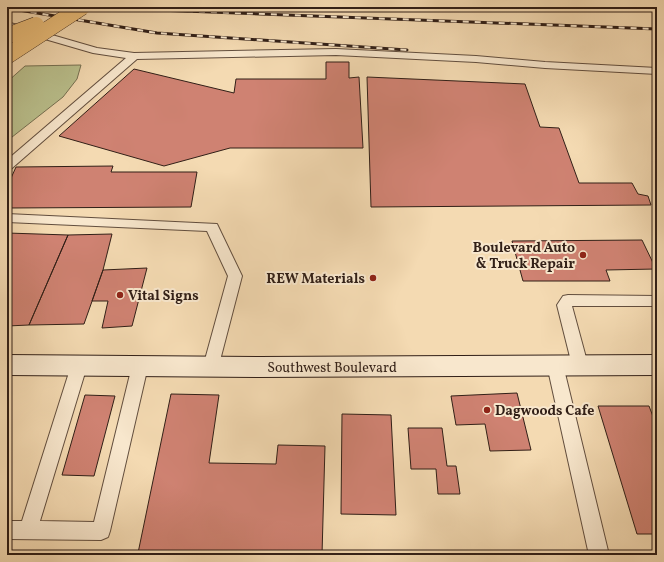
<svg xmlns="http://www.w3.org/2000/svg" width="664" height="562" font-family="Vollkorn,serif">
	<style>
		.green { fill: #bac08d; stroke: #767052 }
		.building { fill: #cf8272; stroke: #311f17 }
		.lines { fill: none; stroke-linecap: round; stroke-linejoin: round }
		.lane-casing { stroke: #624e3e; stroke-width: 2 }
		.secondary-casing { stroke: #311f17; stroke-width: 2 }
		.lane { fill: #f8e7cd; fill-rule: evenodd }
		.secondary { fill: #f8e7cd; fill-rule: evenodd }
		.rail-casing { stroke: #311f17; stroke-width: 3 }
		.rail { stroke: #f8e7cd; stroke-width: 2; stroke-dasharray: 6; stroke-linecap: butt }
		.highway-bridge-casing { stroke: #311f17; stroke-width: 17; stroke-linecap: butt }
		.highway-bridge { stroke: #eabd79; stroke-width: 16 }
		.poi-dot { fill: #8f2418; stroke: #f8e7cd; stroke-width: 1.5 }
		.labels { text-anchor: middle; stroke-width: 4; stroke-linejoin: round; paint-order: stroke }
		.poi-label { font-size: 14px; font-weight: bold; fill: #311f17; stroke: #f8e7cd; text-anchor: end }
		.street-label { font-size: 14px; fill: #311f17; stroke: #f8e7cd }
	</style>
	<rect width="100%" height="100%" fill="#f4dab2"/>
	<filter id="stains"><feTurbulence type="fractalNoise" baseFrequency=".005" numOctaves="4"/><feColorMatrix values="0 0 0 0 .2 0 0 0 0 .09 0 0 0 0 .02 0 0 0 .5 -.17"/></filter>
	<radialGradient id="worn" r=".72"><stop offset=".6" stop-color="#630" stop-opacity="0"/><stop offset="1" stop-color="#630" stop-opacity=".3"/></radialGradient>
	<path class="green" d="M81 65 77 79 63 97 7 141V82L25 66Z"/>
	<path class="building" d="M590 7H657V9Z
		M326 62H349V78L359 77 363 148H230L164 166 59 136 134 69 234 93 236 79H326Z
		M367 77 525 84 540 127 559 128 579 183H632L638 194 648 196 651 205 371 207Z
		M113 166 111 172H197L191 207 7 208V187L16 167Z
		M7 233 68 235 29 325 7 326Z
		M112 234 103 270 84 324 29 325 68 235Z
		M642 240 656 269 606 270 610 281H523L512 241Z
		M147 268 132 326 102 328 108 301H92L103 270Z
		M517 393 531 450 490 451 485 424 456 425 451 396Z
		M171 394 219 395 209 463 276 464 278 445 325 446 322 555 138 553Z
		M85 395 115 396 94 476 62 475Z
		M598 406H649L657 427V534H637Z
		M342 414 391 415 396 515 341 514Z
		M408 428H442L447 466H456L460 494H438L436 469H411Z"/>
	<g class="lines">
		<defs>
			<path id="lane" d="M7 22 97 48 134 53 336 49 476 56 545 62 657 68V74L545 68 476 62 336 55 137 59 11 169 7 170V160L126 58 93 53 7 28Z
				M7 214 217 224 242 276 217 372 211 373 205 372 203 367 228 276 207 231 7 222Z
				M568 295 657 296V306H572L588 365 585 370 580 371 575 370 572 365 557 305 563 296Z
				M555 359 560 360 563 365 609 555H589L547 365 550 360Z
				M79 360 85 361 87 366 40 521 94 522 132 366 134 361 140 360 146 361 148 366 110 531 108 537 101 540 7 539V521H22L71 366 73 361Z"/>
			<path id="secondary" d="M7 355 259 357 657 355V375L259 377 7 375Z"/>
		</defs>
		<use href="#lane" class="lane-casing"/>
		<use href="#secondary" class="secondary-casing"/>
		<use href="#lane" class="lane"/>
		<use href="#secondary" class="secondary"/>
		<defs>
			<path id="rail" d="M79 7 657 29
				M7 8 157 33 407 50"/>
		</defs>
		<use href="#rail" class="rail-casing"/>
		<use href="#rail" class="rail"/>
		<defs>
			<path id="highway-bridge" d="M7 36 36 25
				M7 56 82 7"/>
		</defs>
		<use href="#highway-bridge" class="highway-bridge-casing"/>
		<use href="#highway-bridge" class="highway-bridge"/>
	</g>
	<g class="poi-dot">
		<circle cx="583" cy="255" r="4"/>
		<circle cx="373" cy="278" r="4"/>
		<circle cx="120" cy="295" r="4"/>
		<circle cx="487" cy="410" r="4"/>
	</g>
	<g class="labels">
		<g class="poi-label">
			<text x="575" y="252">Boulevard Auto<tspan x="575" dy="16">&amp; Truck Repair</tspan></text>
			<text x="365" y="283">REW Materials</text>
			<text x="128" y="300" text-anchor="start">Vital Signs</text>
			<text x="495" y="415" text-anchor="start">Dagwoods Cafe</text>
		</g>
		<g class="street-label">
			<text x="332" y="372">Southwest Boulevard</text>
		</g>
	</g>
	<rect width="664" height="562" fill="none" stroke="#f4dab2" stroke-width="24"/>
	<rect x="8" y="8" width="648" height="546" fill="none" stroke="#311f17" stroke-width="2"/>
	<rect x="12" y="12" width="640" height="538" fill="none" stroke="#311f17"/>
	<rect width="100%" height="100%" filter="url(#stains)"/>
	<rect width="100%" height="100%" fill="url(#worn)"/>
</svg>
